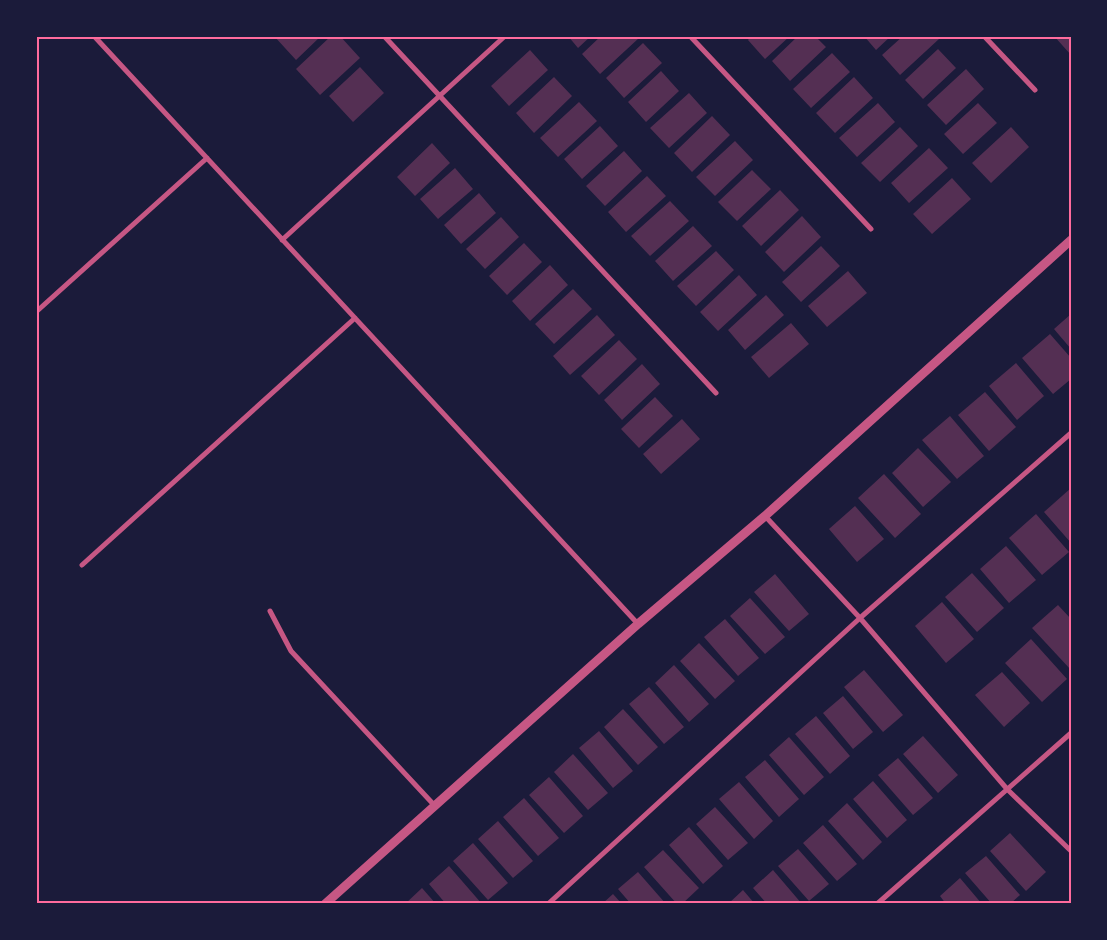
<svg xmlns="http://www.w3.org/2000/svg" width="1107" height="940" font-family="Rubik,sans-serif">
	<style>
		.building { fill: #542f53 }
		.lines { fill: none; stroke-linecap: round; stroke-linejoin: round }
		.minor { stroke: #c65784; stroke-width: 5 }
		.tertiary { stroke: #c65784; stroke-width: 9 }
		.neatline { fill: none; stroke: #ff6b9d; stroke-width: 2 }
	</style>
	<rect width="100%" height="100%" fill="#1b1b3a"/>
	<path class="building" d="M274 36H321L296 60Z
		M331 36H340L360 58 320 95 296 69Z
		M568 36H591L578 48Z
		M601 36H637L639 38 600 74 582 54Z
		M751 36H790L765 59 748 40Z
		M798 36H815L826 47 790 81 772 61Z
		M864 36H891L876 50Z
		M903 36H936L939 39 900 75 882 55Z
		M1054 36H1071V55Z
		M643 43 662 63 624 98 606 78Z
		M938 49 956 68 923 99 905 80Z
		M530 50 548 70 509 106 491 86Z
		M832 53 850 72 811 108 793 89Z
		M360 67 384 93 353 122 329 96Z
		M966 69 984 89 946 125 927 105Z
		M661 71 679 91 646 122 628 102Z
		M554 77 572 96 534 133 516 113Z
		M854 77 873 98 835 133 816 113Z
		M689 93 707 113 669 148 650 128Z
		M579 102 597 121 558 157 540 138Z
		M878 103 895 122 857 157 839 138Z
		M978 103 997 123 963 154 944 134Z
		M712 116 730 135 692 172 674 153Z
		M600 126 618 146 582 179 564 159Z
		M900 127 918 146 880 182 861 163Z
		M1011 127 1029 147 991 183 972 163Z
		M735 141 753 160 715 196 696 177Z
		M432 143 450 163 415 196 397 177Z
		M929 148 948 168 909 203 891 183Z
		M624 151 642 171 605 206 586 186Z
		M455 168 473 189 438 219 420 199Z
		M752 170 771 189 737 221 718 202Z
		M647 176 666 196 626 232 608 212Z
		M952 178 971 199 932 234 913 214Z
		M780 190 799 210 761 246 742 226Z
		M479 193 496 213 461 244 444 225Z
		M670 201 689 221 650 256 631 236Z
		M802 216 821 237 784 272 765 252Z
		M501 217 519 237 485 269 466 249Z
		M693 226 712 246 673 281 655 261Z
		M524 243 542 262 507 295 489 276Z
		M821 246 840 266 801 302 782 282Z
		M716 251 734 270 696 306 677 286Z
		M550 265 568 285 530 321 512 301Z
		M848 271 867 293 827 327 808 306Z
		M739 275 757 295 718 331 700 312Z
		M573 289 592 309 554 344 535 324Z
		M766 295 784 315 745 350 728 330Z
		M1071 314V349L1054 329Z
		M597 315 615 335 570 375 553 356Z
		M791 323 809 344 769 378 751 357Z
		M1050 334 1071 358V379L1053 394 1022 358Z
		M619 340 637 359 599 395 581 376Z
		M1016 363 1044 396 1017 420 989 386Z
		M642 364 660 384 622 420 604 400Z
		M985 392 1016 427 989 451 958 415Z
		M655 397 673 416 639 448 621 429Z
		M950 416 984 456 957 479 922 440Z
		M682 419 700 439 661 474 643 454Z
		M918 448 951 482 923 507 892 473Z
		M884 474 921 514 895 538 858 498Z
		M1071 488V543L1044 512Z
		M855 506 884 539 857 562 829 529Z
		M1036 514 1069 552 1042 575 1009 538Z
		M1006 546 1036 580 1009 603 980 569Z
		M972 573 1004 608 977 632 945 597Z
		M775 574 809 614 789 631 754 592Z
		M750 598 785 637 765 654 730 616Z
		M942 602 974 639 946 663 915 626Z
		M1058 605 1071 619V670L1032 628Z
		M725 619 759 658 738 676 704 637Z
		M1031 639 1067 679 1042 702 1005 663Z
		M699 643 735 681 715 699 680 661Z
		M674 665 709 704 689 722 655 683Z
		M864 670 903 715 883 732 844 687Z
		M1002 672 1030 703 1004 727 975 695Z
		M649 687 684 727 664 744 629 704Z
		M843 696 873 732 853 749 823 713Z
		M623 709 658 747 638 765 604 727Z
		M816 716 850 756 830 774 795 734Z
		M599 731 633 771 613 788 579 748Z
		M923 736 958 775 938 793 903 754Z
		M789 737 824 777 804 795 769 755Z
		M573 754 608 793 588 810 554 772Z
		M898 758 933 798 913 815 878 775Z
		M765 760 799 799 779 817 745 777Z
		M549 777 583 816 564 833 529 795Z
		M873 781 907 820 887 838 853 799Z
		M739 782 773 821 754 839 719 799Z
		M524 798 559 838 538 856 503 817Z
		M847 803 882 842 863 860 828 821Z
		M715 807 748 843 728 860 696 824Z
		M498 821 533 861 513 878 478 839Z
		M823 825 857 864 837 881 803 843Z
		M689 827 723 866 703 884 669 845Z
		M1010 833 1046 872 1026 891 990 851Z
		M473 843 508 883 488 900 453 861Z
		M798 849 829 884 809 901 778 866Z
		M663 850 699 888 682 904H677L644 867Z
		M986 856 1020 895 1010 904H992L965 873Z
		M449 866 482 904H446L429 884Z
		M773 870 802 904H767L753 888Z
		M638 872 666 904H631L618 889Z
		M960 878 982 904H946L940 896Z
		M422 888 436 904H405Z
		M743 890 755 904H728Z
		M613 894 622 904H602Z"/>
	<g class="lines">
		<path class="minor" d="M94 36 638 624
			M384 36 716 393
			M690 36 871 229
			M984 36 1035 90
			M282 240 505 36
			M36 312 207 158
			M765 516 860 618 1007 789 1071 851
			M82 565 355 318
			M270 611 291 651 435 806
			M548 904 860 618 1071 433
			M877 904 1071 733"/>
		<path class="tertiary" d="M325 904 638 624 765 516 1071 240"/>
	</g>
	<rect width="1107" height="940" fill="none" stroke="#1b1b3a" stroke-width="75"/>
	<rect x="38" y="38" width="1032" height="864" class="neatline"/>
</svg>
